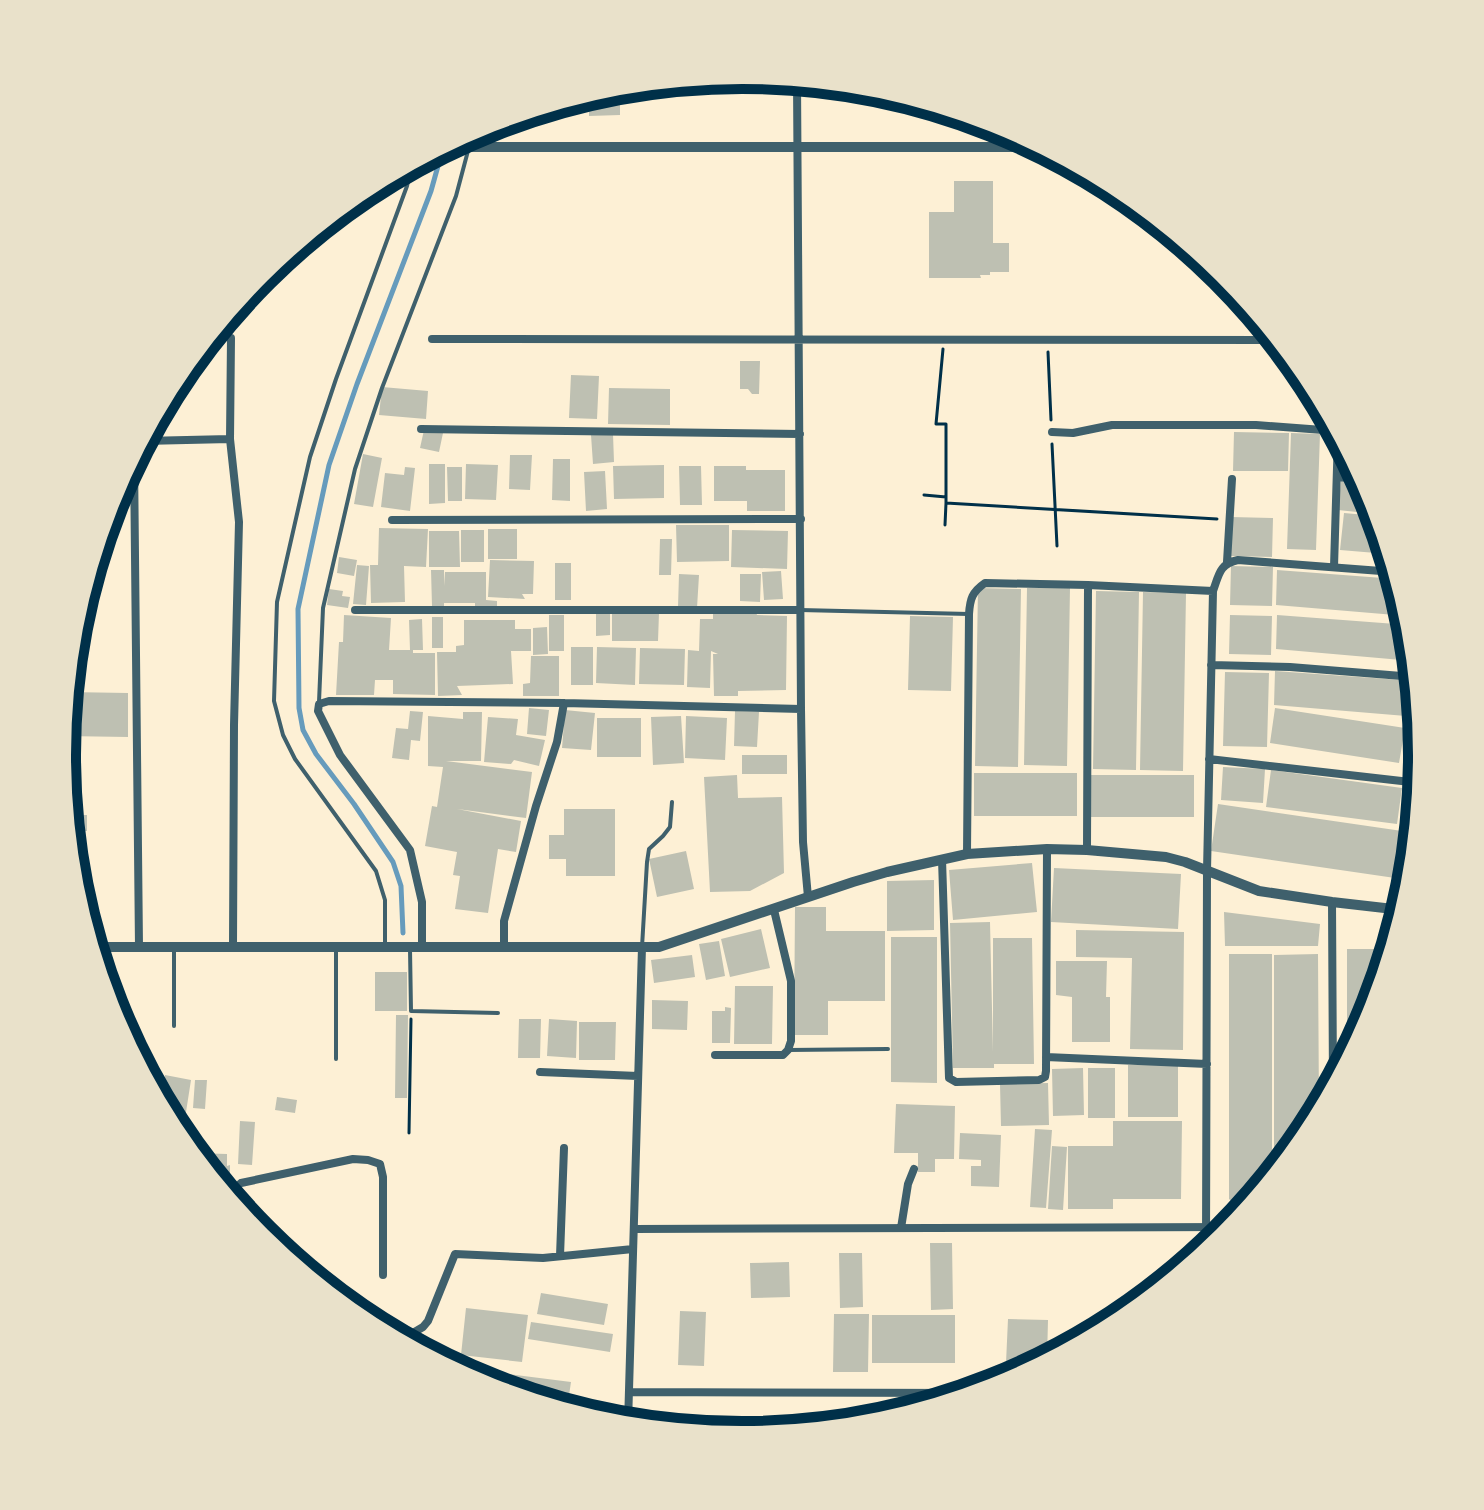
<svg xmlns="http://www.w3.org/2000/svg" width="1484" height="1510" font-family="'Zilla Slab',serif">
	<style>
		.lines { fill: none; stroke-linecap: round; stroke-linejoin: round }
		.stream { stroke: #669bbc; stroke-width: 5 }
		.building { fill: #bec0b2 }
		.path { stroke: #003049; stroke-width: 3 }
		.service { stroke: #3f606c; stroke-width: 4 }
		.minor { stroke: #3f606c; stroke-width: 8 }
		.tertiary { stroke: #3f606c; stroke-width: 10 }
		.rim { fill: none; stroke: #003049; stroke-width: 10 }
	</style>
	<rect width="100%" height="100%" fill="#fdf0d5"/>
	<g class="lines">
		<path class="stream" d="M403 933 401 886 393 862 354 804 316 754 303 730 299 708 298 609 329 465 357 384 431 191 443 148"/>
	</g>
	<path class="building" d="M620 87V115L589 116V94Z
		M954 181H993V243H1009V272H990V275H980L981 278H929V212H954Z
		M740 361H760L759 394H752L748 389H740Z
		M571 375 599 376 597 419 569 418Z
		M382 387 428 391 426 419 379 415Z
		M609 388 670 389V425L608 424Z
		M424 430 443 433 439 452 420 448Z
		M1234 432 1289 433 1288 471H1233Z
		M1291 433 1320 434 1316 550 1287 549Z
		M613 434 614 462 593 464 591 435Z
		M1342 442 1351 459 1340 458Z
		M363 454 382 458 373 507 354 504Z
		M510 455H532L530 490 509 489Z
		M553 459H570V501L552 500Z
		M429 464H445V503L429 504Z
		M466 464 498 465 496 500 465 499Z
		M664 465V498L614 499 613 466Z
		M679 466H701L702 505H680Z
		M714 466H746V470H785V511H747V501H714Z
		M405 467 415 468 410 511 381 507 385 473 404 475Z
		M447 467H462V501H448Z
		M605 471 607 509 586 511 584 472Z
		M1341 480 1364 482 1370 495 1376 514 1338 510Z
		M1344 513 1377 516 1388 554 1340 550Z
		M1231 517 1273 518 1272 557 1230 556Z
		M676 525H729V561L677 562Z
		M379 528 428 529 426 567 404 566 405 602 371 603 370 565H378Z
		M488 529H517V559H488Z
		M461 530H484V562H461Z
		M732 530 788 531 787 569 731 567Z
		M429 531H459L460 567H429Z
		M660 539H672L671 575H659Z
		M339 557 357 560 354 576 337 573Z
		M490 560 534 561 533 594H522L525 599 488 597Z
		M555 563H571V600H555Z
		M357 565 369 566 366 605 353 604Z
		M1231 566 1273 567 1272 606 1230 605Z
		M431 570H444V586L445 572H486V600L497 601V606H475V603H444V606H432Z
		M1277 570 1396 579 1407 616 1276 605Z
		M781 571 783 599 764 600 762 572Z
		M679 574 699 575 697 608 678 607Z
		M740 574H761L760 602 740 601Z
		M978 588 1021 589 1018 767 975 766Z
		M1027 588H1070L1067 766 1024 765Z
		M329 589 343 591 342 596 350 597 348 608 327 605Z
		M1096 591 1139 592 1136 770 1093 769Z
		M1143 592 1186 593 1183 771 1140 770Z
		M596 612H610V635L596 636Z
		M713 612H756L757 615 787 616 786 690 738 691V696H714L713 654H718L711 651 710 688 687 687 688 650 699 651 700 619H713Z
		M612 613H659L658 641H612Z
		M344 615 391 618 389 650H410L409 620 422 619 423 650H413V653H435V695L393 694V680H375L374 695H336L339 642H343Z
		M549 615H564V651H549Z
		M1230 615 1272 616 1271 655 1229 654Z
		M1277 615 1409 625 1413 661 1276 649Z
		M910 616 953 617 951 691 908 690Z
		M432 617H443V648H432Z
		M464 620H515V629H531V651H511L513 684 457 686 462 695 438 696 437 652H456V646L464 645Z
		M547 627 548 654 533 655V628Z
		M571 647H593V685H571Z
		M597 647 636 648 635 685 596 683Z
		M640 648 685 649 684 685 639 684Z
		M531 656H559V696H523V684L530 683Z
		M1275 671 1415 681 1418 717 1274 705Z
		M1225 672 1269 673 1267 747 1223 746Z
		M68 692 128 693V737L64 736Z
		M529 708 549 710 546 736 527 734Z
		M1275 708 1405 728 1399 763 1270 743Z
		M565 710 595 713 591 750 562 748Z
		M410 711 423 712 420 741 411 740 409 760 392 758 396 728 408 729Z
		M735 711 759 712 757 747 734 746Z
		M463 712H482L481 761H446L532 772 526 818 457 809 521 821 516 852 498 849 488 913 455 909 460 876 453 875 457 852 425 846 432 806 437 807 443 767 428 766V716L463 719Z
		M681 716 684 763 653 765 651 717Z
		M686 716 727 718 725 760 685 758Z
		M488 717 518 719 516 735 545 740 539 766 514 760 511 764 484 762Z
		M597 718H641V757H597Z
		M1412 727H1419L1422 755 1420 771 1411 770Z
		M742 755H787V774H742Z
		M1223 767 1265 769 1263 803 1221 800Z
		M1271 770 1402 788 1397 824 1266 807Z
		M974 773H1077V816H974Z
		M737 775 738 798 782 797 784 873 750 891 710 892 704 777Z
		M1091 775H1194V817H1091Z
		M1408 790H1419L1414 833H1409Z
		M1218 804 1402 831 1395 878 1211 851Z
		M564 809H615V876H566V859H549V835H564Z
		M68 815H87V831H69Z
		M1408 836H1414L1410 874H1408Z
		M686 851 694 889 657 897 649 859Z
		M1032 863 1037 912 953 920 949 870Z
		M1054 868 1181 874 1178 929 1051 922Z
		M934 880V930L887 931V881Z
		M795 907H826V931H885V1001H828V1035H794Z
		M1224 912 1320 924 1318 946H1225Z
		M990 922 993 1052V938H1032L1034 1064H994V1068H953L950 923Z
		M761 929 770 968 730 977 721 939Z
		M1076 930 1184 932 1183 1050 1130 1049 1132 958 1076 957Z
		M891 937H937V1083L891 1082Z
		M719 941 725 976 706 980 699 944Z
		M1347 949H1390L1370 1016 1347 1059Z
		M1229 954H1272V1176L1245 1209H1241L1229 1199Z
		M1318 954 1319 1112 1307 1133 1281 1165H1274V955Z
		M692 955 695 977 654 983 651 960Z
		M1056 961H1107L1106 997H1110V1042H1072V997L1056 995Z
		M375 972H407V1011H375Z
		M735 986H773L772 1044H734Z
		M652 1000 688 1001 687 1030 652 1029Z
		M725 1007 731 1008 730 1043H712V1011H725Z
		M396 1015H408L407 1098H395Z
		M519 1019H541L540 1058H518Z
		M549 1019 577 1021 576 1058 547 1056Z
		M579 1022H616L615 1060H579Z
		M1128 1065H1178V1117H1128Z
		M1083 1068 1084 1115 1053 1116 1052 1069Z
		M1088 1068H1115V1118H1088Z
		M165 1075 191 1080 186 1112 164 1109 161 1103Z
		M195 1080H207L205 1109 193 1108Z
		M1048 1083 1049 1125 1001 1126 1000 1084Z
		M277 1097 297 1100 295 1113 275 1110Z
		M896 1104 955 1106 954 1159H935V1172H918V1153H894Z
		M240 1121 255 1122 252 1165 238 1164Z
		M1113 1121H1182L1181 1199H1113V1209H1068V1146H1113Z
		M1035 1129 1052 1130 1046 1208 1030 1207Z
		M960 1133 1001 1135 999 1187 971 1186V1166H981V1160L959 1159Z
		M1052 1146 1067 1147 1063 1210 1048 1209Z
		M194 1153 227 1154V1166L230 1165V1192H226Z
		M930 1243H952L953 1309 931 1310Z
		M839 1253H862L863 1307 840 1308Z
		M789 1262 790 1297 751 1298 750 1263Z
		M541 1293 608 1304 604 1325 537 1314Z
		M466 1308 528 1315 522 1362 461 1355Z
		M680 1311 706 1312 704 1366 678 1365Z
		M834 1314H869L868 1372H833Z
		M872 1315H955V1363H872Z
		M1008 1319 1048 1320 1047 1359 1038 1364 1006 1363Z
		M531 1322 613 1334 610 1352 528 1339Z
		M461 1368 571 1382 567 1409 481 1383 461 1372Z"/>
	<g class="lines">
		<path class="path" d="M943 349 936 424H946V503L1217 519
			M1048 352 1051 420
			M1052 444 1057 546
			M924 495 946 497
			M945 525 946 503
			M409 1133 411 1019"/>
		<path class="service" d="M800 610 969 614
			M319 702 323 608 355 469 382 388 456 196 473 132
			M385 945V900L376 871 295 759 283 735 274 701 277 602 310 457 336 379 407 186 412 164
			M642 947 647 862 649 849 663 836 670 827 672 802
			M174 949V1026
			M336 949V1059
			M410 949 411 1011 498 1013
			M788 1050 888 1049"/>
		<path class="minor" d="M797 80 801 709 803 842 808 897
			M231 338 230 439 239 522 234 725 233 947
			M432 339 1277 340
			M421 429 800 434
			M1052 432 1073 433 1112 425H1256L1336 431
			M143 441 230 439
			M134 458 139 947
			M1337 477 1362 479
			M392 520 801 519
			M1227 562 1232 479
			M1334 567 1338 435
			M355 610H800
			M1211 665 1290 667 1414 677
			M1209 759 1419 783
			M1087 850 1088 585
			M967 854 969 614C970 599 972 592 985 583L1088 585 1213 591
			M942 859 949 1078 956 1082 1039 1080 1045 1077 1046 1071 1047 849
			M1332 902 1333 1086
			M422 947V902L410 850 340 755 318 711 319 704 329 701 564 703 801 709
			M504 947V921L536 806 557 742 564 703
			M715 1055H783L788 1050 791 1041V981L774 910
			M1046 1057 1207 1064
			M540 1072 638 1076
			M233 1202 235 1188 241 1183 353 1159 368 1160 380 1164 383 1177V1275
			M901 1228 908 1184 914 1169
			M634 1229 1230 1227
			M1206 1249 1207 871 1213 591C1219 575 1219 564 1238 560L1394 572
			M560 1256 564 1148
			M401 1340 423 1327 428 1321 455 1254 543 1258 633 1249
			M629 1392 972 1393
			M628 1424 642 947"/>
		<path class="tertiary" d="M444 147H1040
			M93 947H659L853 882 887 872 967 854 1047 849 1087 850 1166 857 1185 862 1259 891 1332 902 1402 910"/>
	</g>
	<path d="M0 0H1484V1510H0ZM76 755a666 666 0 1 1 1332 0a666 666 0 1 1-1332 0Z" fill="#e9e1ca" fill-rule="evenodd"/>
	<path class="rim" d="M76 755a666 666 0 1 1 1332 0a666 666 0 1 1-1332 0Z"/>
</svg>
